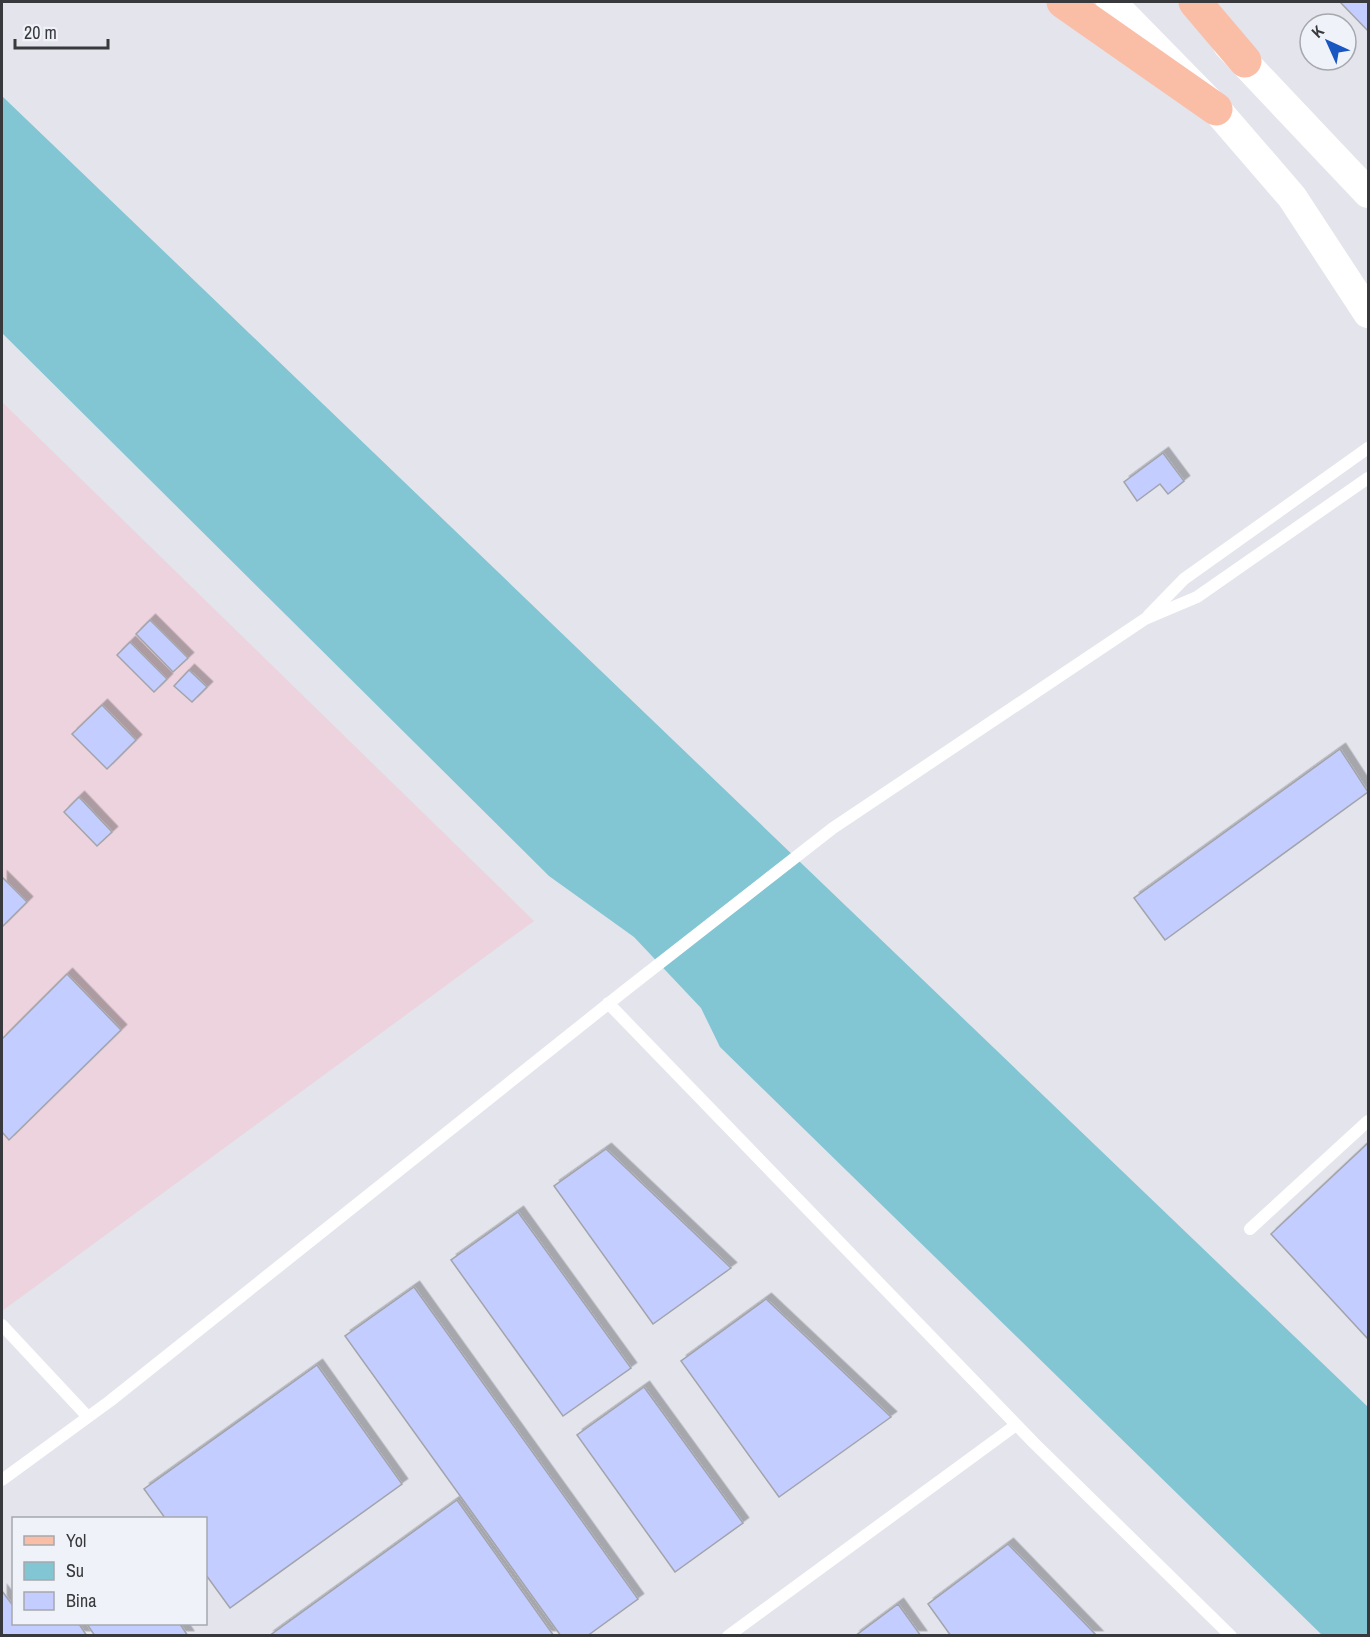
<svg xmlns="http://www.w3.org/2000/svg" width="1370" height="1637" font-family="'Archivo Narrow',sans-serif">
	<style>
		.industrial { fill: #ecd3dd }
		.water { fill: #82c5d3 }
		.building { fill: #c3cdff; stroke: #a2a4aa; stroke-width: 1.5; filter: url(#shadow) }
		.lines { fill: none; stroke-linecap: round; stroke-linejoin: round }
		.service { stroke: #fff; stroke-width: 12 }
		.tertiary { stroke: #fff; stroke-width: 30 }
		.primary { stroke: #fabea7; stroke-width: 33 }
	</style>
	<defs>
		<filter id="shadow"><feDropShadow dx="5.5" dy="-5.5" stdDeviation="0" flood-color="#0004"/></filter>
	</defs>
	<rect width="100%" height="100%" fill="#e3e4ec"/>
	<path class="industrial" d="M2 402 534 921 2 1311Z"/>
	<path class="water" d="M2 96 1368 1407V1635H1322L720 1047 701 1008 634 937 549 876 2 333Z"/>
	<path class="building" d="M1340 2H1368V31Z
		M1163 453 1184 481 1168 494 1160 484 1137 501 1124 482Z
		M150 620 188 658 173 672 136 634Z
		M130 642 167 679 154 692 117 655Z
		M189 670 207 687 192 702 174 686Z
		M102 705 136 740 107 769 72 734Z
		M1340 749 1368 792 1165 940 1134 898Z
		M79 797 112 832 97 846 64 812Z
		M2 877 27 902 2 927Z
		M67 974 121 1030 9 1140 2 1132V1039Z
		M1368 1143V1339L1271 1234Z
		M606 1149 731 1268 653 1324 554 1186Z
		M518 1212 631 1368 563 1416 451 1260Z
		M414 1287 638 1599 587 1636H561L345 1336Z
		M766 1299 891 1417 779 1497 681 1361Z
		M317 1365 402 1484 230 1608 206 1575V1518H165L144 1489Z
		M644 1387 743 1523 675 1572 577 1435Z
		M457 1500 554 1636H269Z
		M1008 1544 1097 1636H951L928 1604Z
		M2 1591 14 1607V1624H79L87 1636H2Z
		M898 1604 921 1636H855Z
		M87 1624H180L188 1636H95Z"/>
	<g class="lines">
		<path class="service" d="M1148 616 1184 579 1368 448
			M608 1003 1034 1443 1231 1636
			M1250 1229 1368 1121
			M2 1325 88 1417
			M2 1480 110 1401 623 992 833 828 1145 619 1197 597 1368 478
			M728 1636 1016 1425"/>
		<path class="tertiary" d="M1111 2 1216 109 1292 197 1368 313
			M1228 45 1368 193"/>
		<path class="primary" d="M1063 2 1216 109
			M1195 2 1245 61"/>
	</g>
	<rect width="1370" height="1637" fill="none" stroke="#38393c" stroke-width="6"/>
	<rect x="12" y="1517" width="195" height="108" fill="#f0f2f9" stroke="#a6a8ad" stroke-width="1.5"/>
	<rect x="24" y="1536" width="30" height="9" fill="#fabea7" stroke="#a6a8ad" stroke-width="1.5"/>
	<text x="66" y="1547" font-size="18" fill="#38393c">Yol</text>
	<rect x="24" y="1562" width="30" height="18" fill="#82c5d3" stroke="#a6a8ad" stroke-width="1.5"/>
	<text x="66" y="1577" font-size="18" fill="#38393c">Su</text>
	<rect x="24" y="1592" width="30" height="18" fill="#c3cdff" stroke="#a6a8ad" stroke-width="1.5"/>
	<text x="66" y="1607" font-size="18" fill="#38393c">Bina</text>
	<g transform="translate(1328 42) rotate(315)"><circle r="28" fill="#f0f2f9" stroke="#a6a8ad" stroke-width="1.5"/>
	<path d="M0-4.5L10 22L0 15L-10 22Z" fill="#1856c2"/>
	<text y="-9" font-size="16" font-weight="bold" text-anchor="middle" fill="#38393c">K</text>
	</g>
	<path d="M15 39v9h93v-9" fill="none" stroke="#38393c" stroke-width="3"/>
	<text x="24" y="39" font-size="18" fill="#38393c" stroke="#f0f2f9" stroke-width="4.5" paint-order="stroke">20 m</text>
</svg>
